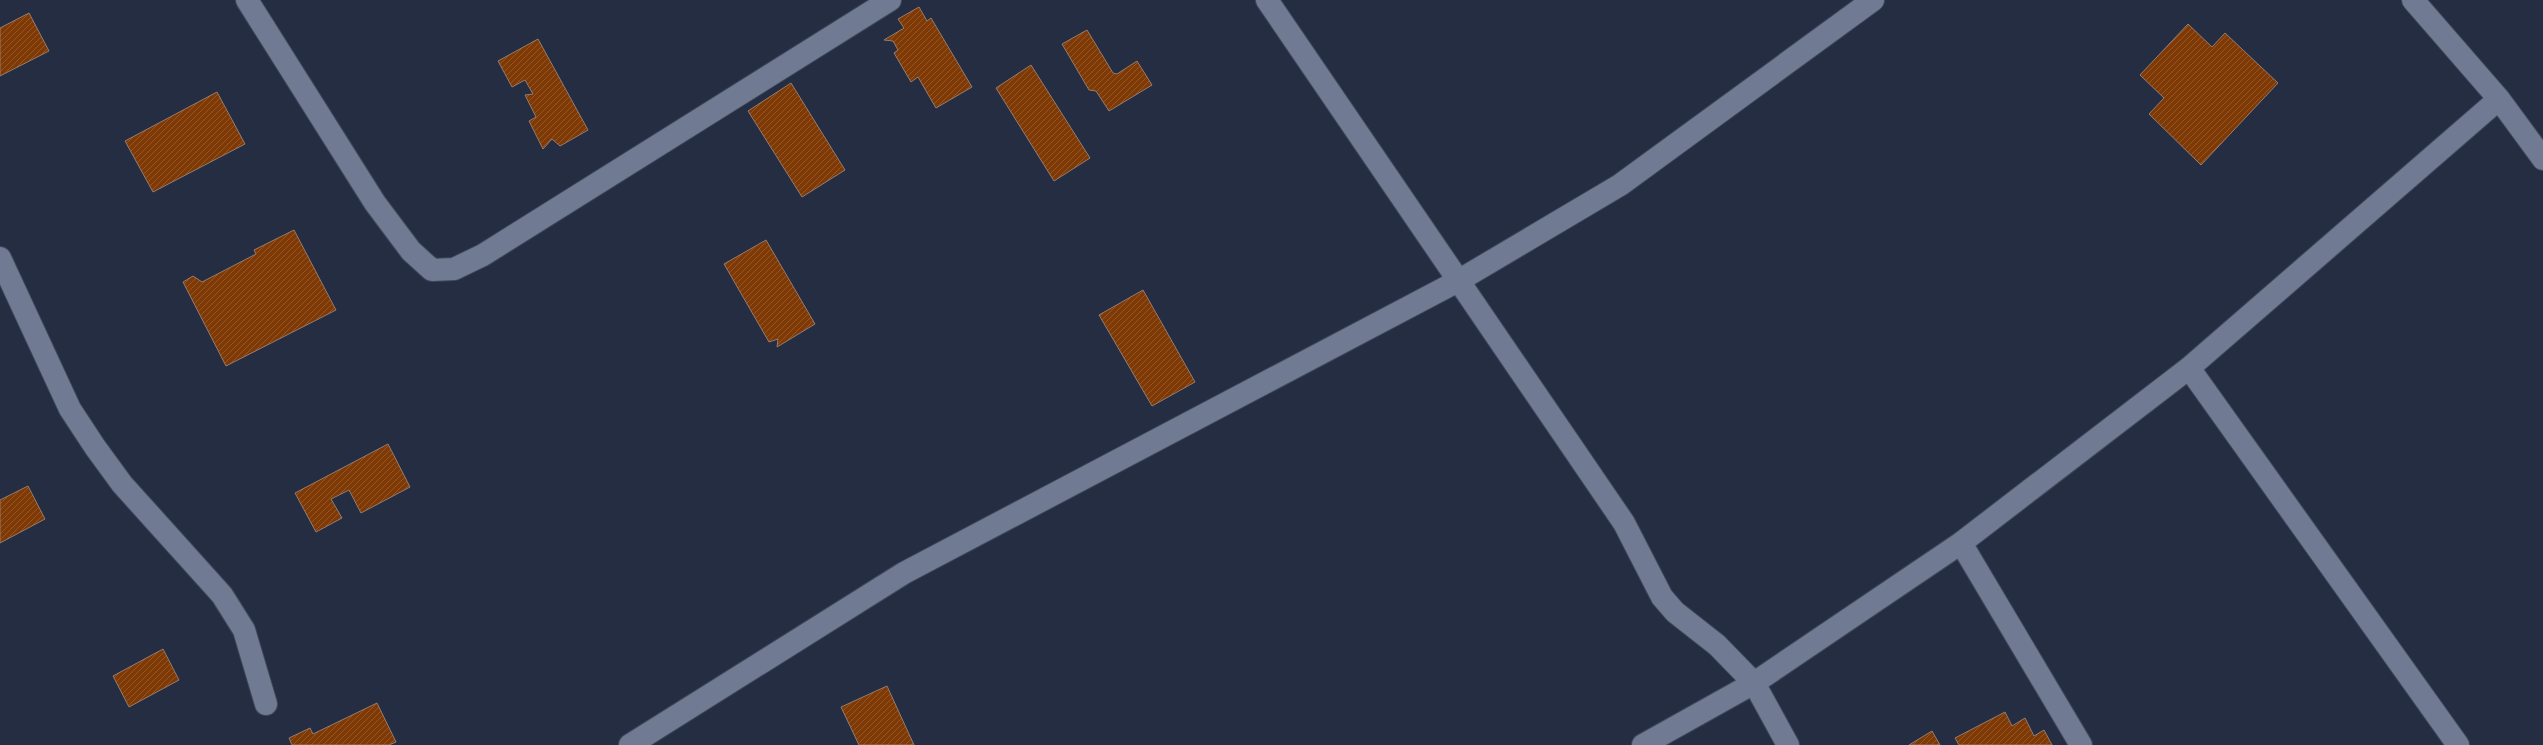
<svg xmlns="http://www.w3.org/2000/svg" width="2543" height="745" font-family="Jost,sans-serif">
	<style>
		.building { fill: url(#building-hatch); stroke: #967c6e }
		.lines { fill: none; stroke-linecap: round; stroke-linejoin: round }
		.minor-casing { stroke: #41495a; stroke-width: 24 }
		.minor { stroke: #707b93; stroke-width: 22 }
	</style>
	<defs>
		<pattern id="building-hatch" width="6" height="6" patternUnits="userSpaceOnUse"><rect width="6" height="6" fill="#7f3904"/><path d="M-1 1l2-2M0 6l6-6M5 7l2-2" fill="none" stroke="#91562a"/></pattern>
	</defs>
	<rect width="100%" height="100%" fill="#242d41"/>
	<path class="building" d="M919 7 927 21 931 18 972 87 936 108 918 77 911 82 894 53 898 50 893 41 884 40 904 28 898 19Z
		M29 13 49 51 0 76V28Z
		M2188 24 2212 47 2225 33 2278 83 2201 165 2149 114 2164 98 2140 75Z
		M1087 30 1113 73 1117 74 1137 61 1152 85 1109 111 1096 91 1089 90 1062 44Z
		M538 39 588 130 560 146 552 139 543 149 529 121 536 117 525 95 533 94 525 80 512 87 498 61Z
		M1031 65 1090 158 1054 181 996 88Z
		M791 83 845 170 802 197 748 111Z
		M217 92 245 144 153 192 125 141Z
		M294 230 336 310 226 366 183 282 193 276 202 282 256 254 254 250Z
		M766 240 815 324 777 347 778 339 769 342 724 264Z
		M1143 290 1195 382 1152 406 1099 315Z
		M388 444 410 487 361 513 349 490 331 499 342 518 316 532 295 493Z
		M28 486 45 519 0 543V500Z
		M163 649 179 680 129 707 113 676Z
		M887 686 914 745H859L841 707Z
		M377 703 396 742 389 745H292L289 738 310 728 313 734Z
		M2005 712 2012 726 2025 718 2034 736 2044 730 2052 745H1959L1955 738Z
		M1932 731 1940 745H1909Z"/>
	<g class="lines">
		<defs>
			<path id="minor" d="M247 0 375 203 411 251 432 270 454 269 483 255 890 0
				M1267 0 1624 523 1662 597 1675 612 1717 645 1754 683 1788 745
				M2413 0 2499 99 2543 159
				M0 258 70 409 95 447 122 484 222 595 244 630 266 704
				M2189 368 2458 745
				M1961 543 2081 745
				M630 745 904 573 1458 281 1620 185 1873 0
				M1643 745 1754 683 1961 543 2189 368 2499 99"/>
		</defs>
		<use href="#minor" class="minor-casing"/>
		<use href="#minor" class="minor"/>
	</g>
</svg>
